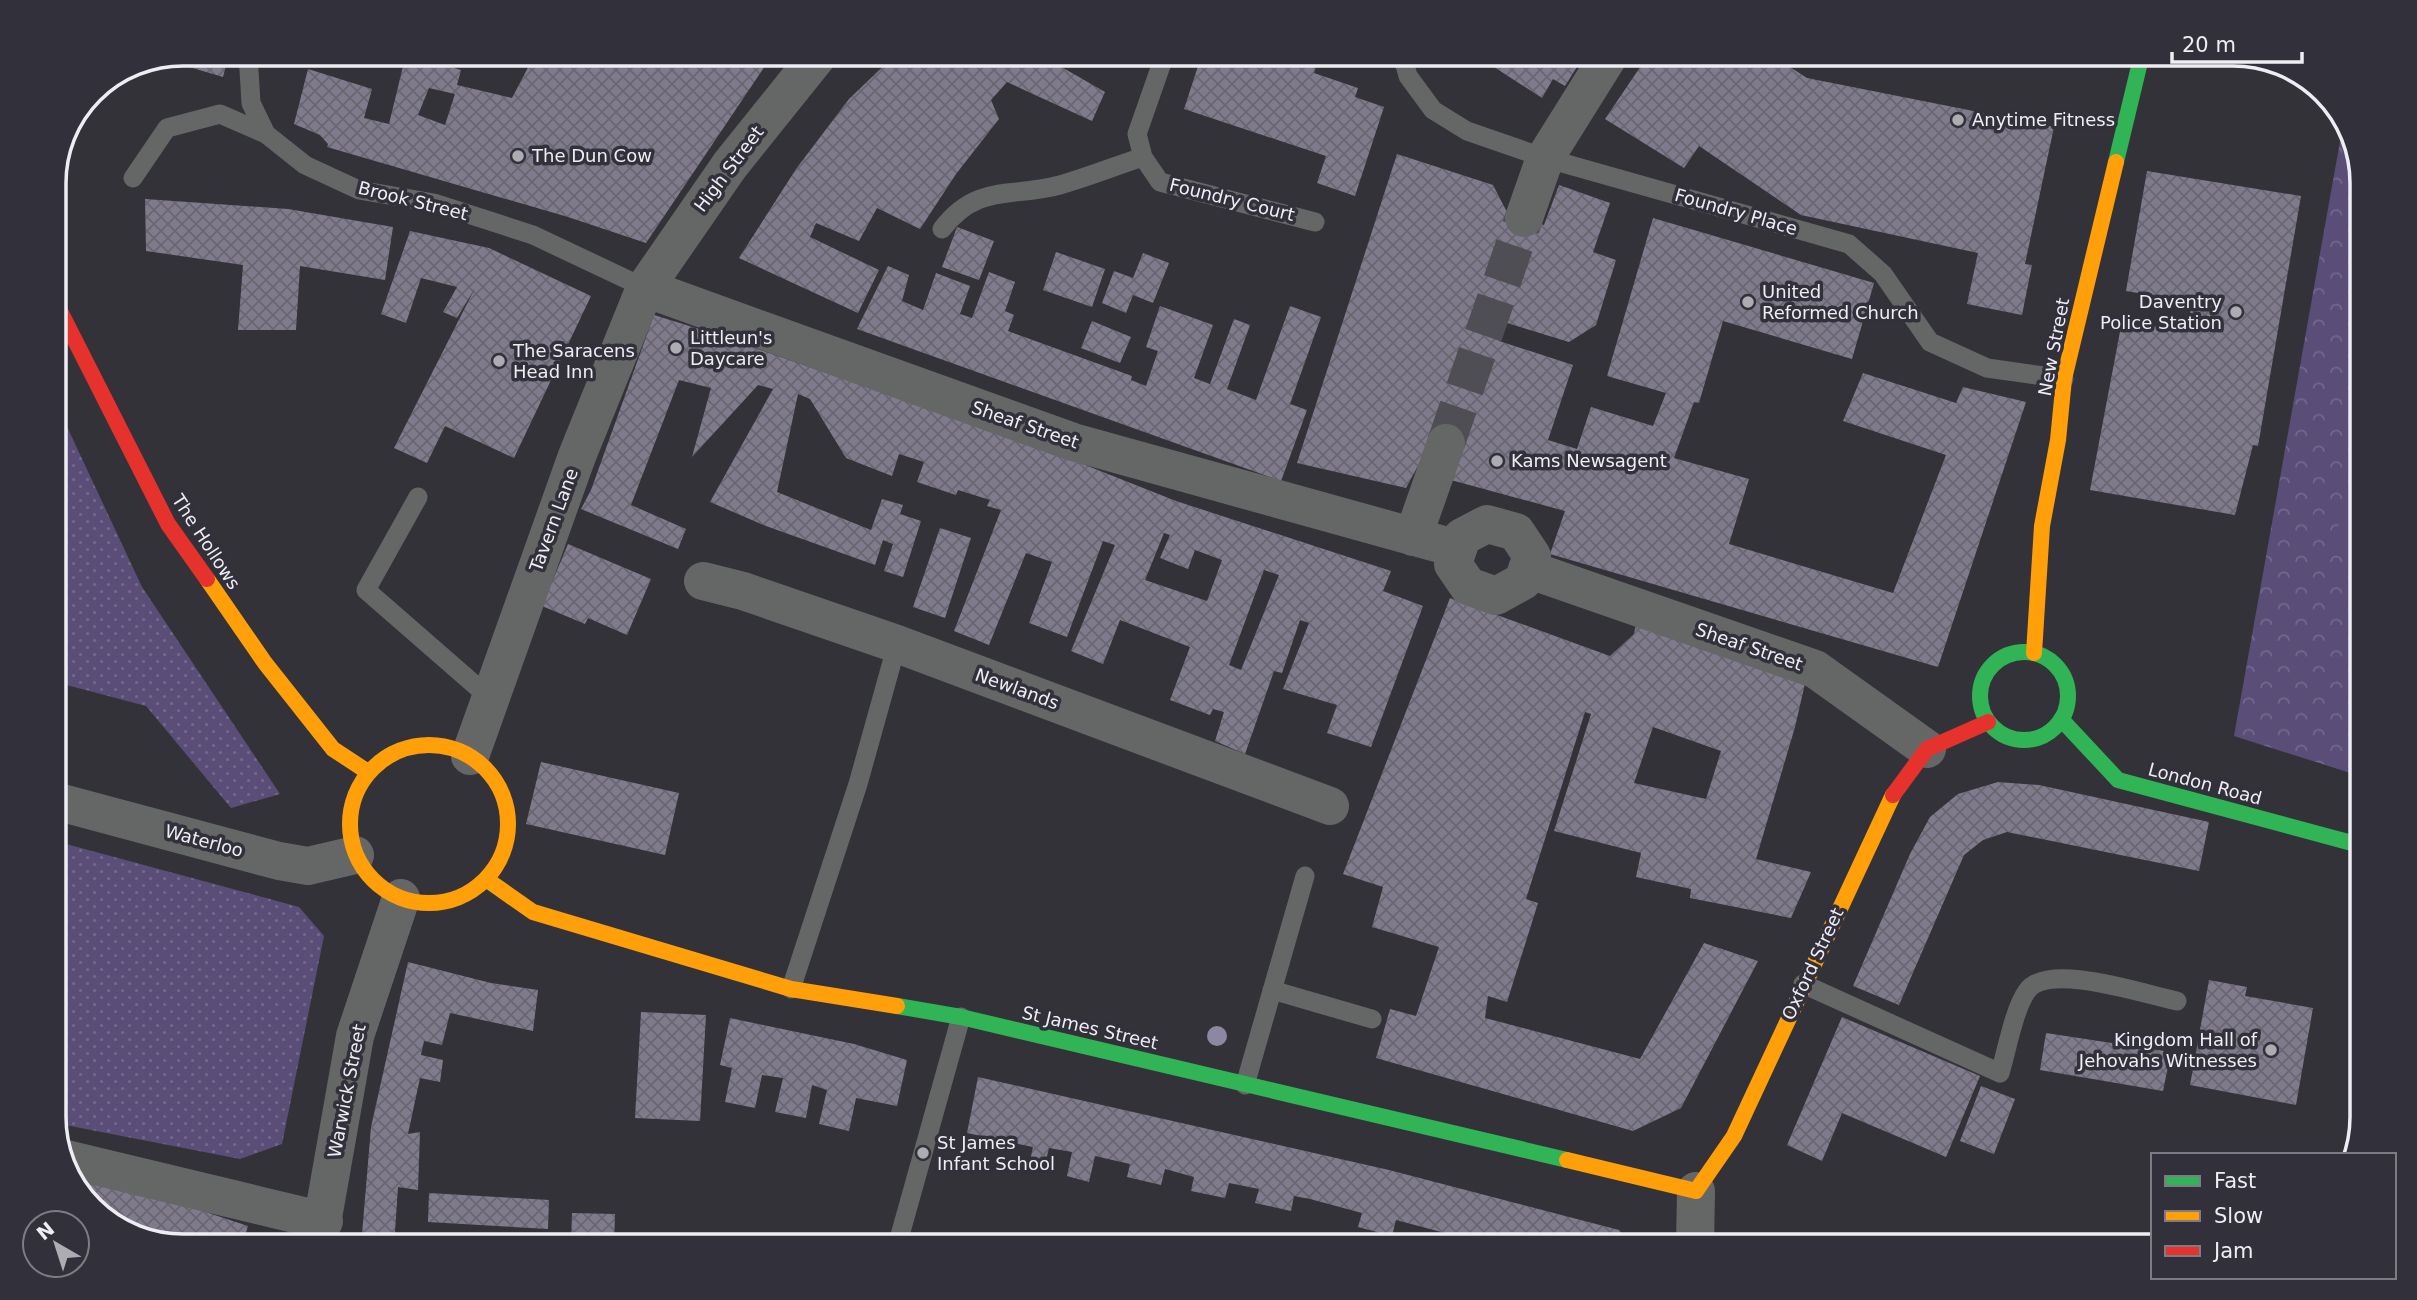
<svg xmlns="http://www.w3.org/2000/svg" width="2417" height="1300" font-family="'DejaVu Sans',sans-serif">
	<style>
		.grass { fill: url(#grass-dots) }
		.forest { fill: url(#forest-crowns) }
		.garden { fill: #5a4e78 }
		.building { fill: url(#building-cross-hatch); fill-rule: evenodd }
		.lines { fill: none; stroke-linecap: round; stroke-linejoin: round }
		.street-tunnel { stroke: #4f4e54; stroke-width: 38; stroke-dasharray: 38 19; stroke-linecap: butt }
		.lane { stroke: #656767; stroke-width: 19 }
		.street { stroke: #656767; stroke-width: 38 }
		.fast { stroke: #30b455; stroke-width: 16 }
		.slow { stroke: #ff9f0a; stroke-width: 16 }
		.jam { stroke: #e5322d; stroke-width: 16 }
		.tree { fill: #8d879f }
		.poi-dot { fill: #adacb2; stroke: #32303a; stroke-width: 2.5 }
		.labels { text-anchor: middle; stroke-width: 7; stroke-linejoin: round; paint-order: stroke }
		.poi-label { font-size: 18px; fill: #eeedf4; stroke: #32303a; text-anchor: start }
		.street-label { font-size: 18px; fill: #eeedf4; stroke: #32303a }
		.rim { fill: none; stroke: #eeedf4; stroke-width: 3.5 }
	</style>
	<defs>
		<pattern id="grass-dots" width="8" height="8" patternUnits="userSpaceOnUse" patternTransform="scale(1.75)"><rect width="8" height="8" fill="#5a4e78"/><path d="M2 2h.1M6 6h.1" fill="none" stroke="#72688c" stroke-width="1.8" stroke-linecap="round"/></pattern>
		<pattern id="forest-crowns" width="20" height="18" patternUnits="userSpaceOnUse" patternTransform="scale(1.75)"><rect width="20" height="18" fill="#5a4e78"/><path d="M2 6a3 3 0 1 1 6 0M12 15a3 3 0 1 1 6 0" fill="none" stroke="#72688c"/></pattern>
		<pattern id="building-cross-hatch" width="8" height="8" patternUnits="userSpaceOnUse" patternTransform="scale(1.75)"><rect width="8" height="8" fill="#7f7b8c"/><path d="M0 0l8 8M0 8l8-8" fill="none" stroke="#696671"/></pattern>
	</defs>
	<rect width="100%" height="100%" fill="#333238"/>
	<path class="grass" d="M55 401 142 587 280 794 231 808 146 706 59 683 55 677Z
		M55 841 299 907 324 936 282 1144 240 1159 55 1123Z"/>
	<path class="forest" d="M2344 119 2362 175 2363 777 2234 736Z"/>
	<path class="garden" d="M2363 460V557L2331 541 2352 497 2350 479 2357 463Z"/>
	<path class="building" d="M183 54H229L223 77 162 59Z
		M406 54 461 70 457 85 512 98 535 54H773L646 243 568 217 327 147 328 144 320 135 294 124 308 69 372 89 364 118 389 124ZM429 88 455 94 445 125 418 115Z
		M896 54H1039L1105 92 1092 121 1007 82 991 100 999 119 956 174 920 229 877 208 859 241 816 223 810 237 879 270 858 313 739 258 796 169 849 99Z
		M1202 54H1291L1317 63 1314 73 1358 88 1355 97 1384 107 1355 196 1317 183 1326 156 1184 109Z
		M1474 54H1585L1565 86 1553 79 1542 98Z
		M1649 54H1770L1807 78 2054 127 2025 264 2032 265 2022 315 1967 304 1978 253 1801 215 1699 146 1684 168 1605 119Z
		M1397 154 1493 185 1508 214 1544 225 1559 185 1610 203 1593 252 1616 260 1596 325 1569 342 1507 323 1499 341 1573 365 1548 440 1577 449 1591 407 1653 426 1666 393 1607 376 1653 218 1874 283 1852 359 1723 321 1699 403 1694 402 1674 458 1749 479 1729 544 1893 593 1946 455 1843 421 1863 373 1956 403 1963 387 2026 402 1938 667 1550 554 1565 511 1451 480 1433 438 1406 488 1297 463Z
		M2147 171 2301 196 2258 446 2253 445 2235 515 2090 490 2122 321 2187 332 2192 302 2126 291Z
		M145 199 288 209 393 227 385 280 300 266 296 330H238L243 265 146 251Z
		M957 227 994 241 979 280 942 267Z
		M410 231 489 248 591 296 514 458 445 426 427 463 394 448 475 288 457 318 443 312 457 287 421 278 406 323 381 314Z
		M1056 252 1105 269 1092 307 1043 290Z
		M1143 253 1169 263 1153 303 1133 295 1126 313 1102 303 1114 271 1133 278Z
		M888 266 909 275 902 301 923 310 936 273 970 286 960 314 972 318 989 272 1015 282 1005 311 1014 315 1008 331 1132 376 1131 380 1146 386 1158 351 1146 347 1160 306 1213 325 1194 378 1210 384 1234 319 1250 325 1227 389 1256 400 1290 306 1321 317 1290 404 1307 410 1281 481 857 329Z
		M654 315 712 333 1060 455 1176 501 1391 571 1383 591 1423 606 1371 747 1327 733 1337 705 1283 689 1309 623 1300 620 1282 673 1274 671 1245 754 1215 741 1224 712 1213 709 1210 715 1170 700 1190 647 1120 620 1103 664 1071 651 1115 545 1103 541 1067 637 1029 623 1052 562 1026 553 989 645 954 631 1001 510 987 506 990 500 958 490 956 495 917 482 924 462 899 454 892 476 846 458 810 399 798 394 777 492 871 530 882 499 903 505 900 514 921 521 903 577 884 571 893 544 883 540 875 565 766 526 710 502 773 389 758 385 692 457 711 388 679 380 631 505 686 529 678 549 581 509 591 490ZM1164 533 1170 535 1160 558 1188 569 1195 550 1222 560 1207 601 1145 580ZM1264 570 1279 575 1241 670 1229 665Z
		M1092 321 1131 337 1120 363 1081 348Z
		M940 528 971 538 945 618 913 607Z
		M568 544 651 579 627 635 588 618 585 624 542 606Z
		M1450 598 1610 656 1634 634 1636 623 1806 679 1795 727 1756 859 1811 872 1791 918 1690 898 1691 889 1636 877 1641 853 1554 831 1591 714 1585 712 1526 899 1538 903 1507 1002 1488 996 1485 1018 1640 1059 1704 943 1758 961 1681 1108 1633 1131 1376 1058 1390 1009 1416 1016 1439 947 1372 927 1383 887 1343 874ZM1653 727 1721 751 1706 799 1634 783Z
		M541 762 679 793 665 855 526 824Z
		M1998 782 2039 785 2209 822 2199 871 2007 832 1983 840 1964 855 1899 1005 1853 986 1910 854 1930 817 1958 794Z
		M408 962 491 983 538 990 533 1031 450 1013 442 1045 424 1041 421 1055 443 1060 440 1082 420 1078 408 1134 420 1132 418 1190 398 1187 394 1246H361L371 1127Z
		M2209 980 2247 987 2245 996 2313 1008 2296 1105 2190 1085Z
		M641 1012 706 1015 700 1121 635 1118Z
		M1842 1017 1980 1076 1946 1157 1842 1113 1822 1161 1787 1145Z
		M730 1018 854 1044 907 1060 897 1106 856 1098 849 1131 819 1124 827 1090 812 1085 806 1118 775 1112 783 1078 762 1075 755 1108 725 1102 732 1068 720 1065Z
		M2046 1033 2171 1052 2163 1091 2040 1070Z
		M978 1077 1389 1170 1619 1230 1630 1246H1494L1396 1220 1392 1236 1358 1227 1362 1213 1310 1199 1294 1196 1291 1211 1255 1203 1259 1189 1229 1183 1225 1198 1191 1191 1194 1177 1165 1169 1161 1185 1127 1177 1130 1164 1095 1156 1089 1182 1067 1176 1072 1152 1049 1148 1044 1168 1029 1165 1033 1147 967 1133Z
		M1981 1086 2015 1099 1994 1154 1960 1141Z
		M69 1167 248 1226 242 1246H183L126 1232 76 1188Z
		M429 1193 549 1200 548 1229 428 1222Z
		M572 1213 615 1214 614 1246H571Z
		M2064 1236 2070 1246H2050Z"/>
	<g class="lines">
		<path class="street-tunnel" d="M1446 443 1524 218"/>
		<path class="lane" d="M248 54 251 103 266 134 305 165 359 190 434 203 533 235 645 288
			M1165 54 1137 134 1143 157 1160 182 1315 222
			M1402 54 1408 76 1433 110 1467 131 1545 158 1849 244 1883 274 1930 342 1987 368 2064 379
			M133 178 167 128 220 114 266 134
			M942 229C977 183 1012 198 1060 185 1088 177 1115 166 1143 157
			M418 497 366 590 491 699
			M1803 984 2000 1073C2007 1050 2014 1009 2027 991 2047 961 2147 995 2177 1001
			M791 989 858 784 897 644
			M1272 990 1372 1019
			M1245 1085 1305 876
			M897 1246 961 1017"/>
		<path class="street" d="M1524 218 1545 158 1610 54
			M645 288 1073 442 1458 549
			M1487 524 1516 532 1532 556 1523 581 1496 596 1468 586 1453 564 1462 537Z
			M1413 537 1446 443
			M1527 569 1815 669 1927 749
			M703 581 743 591 897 644 1330 806
			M470 756 577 456 645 288 730 165 819 54
			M55 801 279 861 308 866 355 855
			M66 1159 324 1221
			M318 1246 355 1036 401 898
			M1695 1246 1696 1191"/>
		<path class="fast" d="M2116 162 2142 54
			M1980 696a44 44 0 1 1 88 0a44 44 0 1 1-88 0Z
			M2061 719 2118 780 2363 846
			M897 1006 961 1017 1567 1160"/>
		<path class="slow" d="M207 579 265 663 333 749 368 772
			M2034 653 2042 526 2058 440 2064 379 2116 162
			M350 824a79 79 0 1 1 158 0a79 79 0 1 1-158 0Z
			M486 879 533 912 791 989 897 1006
			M1567 1160 1696 1191 1734 1136 1893 795"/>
		<path class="jam" d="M55 301 168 524 207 579
			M1893 795 1927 749 1988 722"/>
	</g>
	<circle class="tree" cx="1217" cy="1036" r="10"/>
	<g class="poi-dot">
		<circle cx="1958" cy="120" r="7"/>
		<circle cx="518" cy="156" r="7"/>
		<circle cx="1748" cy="302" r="7"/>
		<circle cx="2236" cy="312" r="7"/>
		<circle cx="676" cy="348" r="7"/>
		<circle cx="499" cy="361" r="7"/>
		<circle cx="1497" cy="461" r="7"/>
		<circle cx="2271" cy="1050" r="7"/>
		<circle cx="923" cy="1153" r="7"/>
	</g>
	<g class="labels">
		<g class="poi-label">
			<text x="1972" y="126">Anytime Fitness</text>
			<text x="532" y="162">The Dun Cow</text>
			<text x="1762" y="298">United<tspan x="1762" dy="21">Reformed Church</tspan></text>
			<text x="2222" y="308" text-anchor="end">Daventry<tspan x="2222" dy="21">Police Station</tspan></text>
			<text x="690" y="344">Littleun's<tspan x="690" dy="21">Daycare</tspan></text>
			<text x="513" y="357">The Saracens<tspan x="513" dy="21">Head Inn</tspan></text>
			<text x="1511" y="467">Kams Newsagent</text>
			<text x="2257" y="1046" text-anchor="end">Kingdom Hall of<tspan x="2257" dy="21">Jehovahs Witnesses</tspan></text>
			<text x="937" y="1149">St James<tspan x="937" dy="21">Infant School</tspan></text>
		</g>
		<g class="street-label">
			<text transform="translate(729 169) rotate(-53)" y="6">High Street</text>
			<text transform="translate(1232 200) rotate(14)" y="6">Foundry Court</text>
			<text transform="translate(413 201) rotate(14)" y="6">Brook Street</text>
			<text transform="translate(1736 212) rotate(16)" y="6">Foundry Place</text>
			<text transform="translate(2054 347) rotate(-79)" y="6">New Street</text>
			<text transform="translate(1025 425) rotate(19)" y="6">Sheaf Street</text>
			<text transform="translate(554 520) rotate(-70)" y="6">Tavern Lane</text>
			<text transform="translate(206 542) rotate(57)" y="6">The Hollows</text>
			<text transform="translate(1749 647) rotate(19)" y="6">Sheaf Street</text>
			<text transform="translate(1017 689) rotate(20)" y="6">Newlands</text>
			<text transform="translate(2205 784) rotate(15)" y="6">London Road</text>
			<text transform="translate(204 841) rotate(15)" y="6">Waterloo</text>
			<text transform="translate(1813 964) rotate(-65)" y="6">Oxford Street</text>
			<text transform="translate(1090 1028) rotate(13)" y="6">St James Street</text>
			<text transform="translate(347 1091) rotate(-79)" y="6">Warwick Street</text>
		</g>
	</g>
	<path d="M0 0H2417V1300H0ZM183 66H2233A117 117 0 0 1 2350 183V1117A117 117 0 0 1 2233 1234H183A117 117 0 0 1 66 1117V183A117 117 0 0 1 183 66Z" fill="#32303a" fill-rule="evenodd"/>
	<path class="rim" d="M183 66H2233A117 117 0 0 1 2350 183V1117A117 117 0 0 1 2233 1234H183A117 117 0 0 1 66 1117V183A117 117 0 0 1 183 66Z"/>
	<rect x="2151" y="1153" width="245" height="126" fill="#32303a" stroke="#7d7c84" stroke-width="2"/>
	<rect x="2165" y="1176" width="35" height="10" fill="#30b455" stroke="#7d7c84" stroke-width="2"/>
	<text x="2214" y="1188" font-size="21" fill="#eeedf4">Fast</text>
	<rect x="2165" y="1211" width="35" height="10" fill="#ff9f0a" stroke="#7d7c84" stroke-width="2"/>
	<text x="2214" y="1223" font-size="21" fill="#eeedf4">Slow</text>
	<rect x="2165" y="1246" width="35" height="10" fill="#e5322d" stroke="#7d7c84" stroke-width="2"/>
	<text x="2214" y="1258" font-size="21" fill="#eeedf4">Jam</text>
	<g transform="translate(56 1244) rotate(321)"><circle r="33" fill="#32303a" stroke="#7d7c84" stroke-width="2"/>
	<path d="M0-5L12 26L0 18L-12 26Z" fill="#adacb2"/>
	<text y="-10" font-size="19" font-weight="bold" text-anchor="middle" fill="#eeedf4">N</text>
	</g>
	<path d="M2172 52v10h130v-10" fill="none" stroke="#eeedf4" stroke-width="3.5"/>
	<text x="2182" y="52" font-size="21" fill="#eeedf4" stroke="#32303a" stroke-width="5" paint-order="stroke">20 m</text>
</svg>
